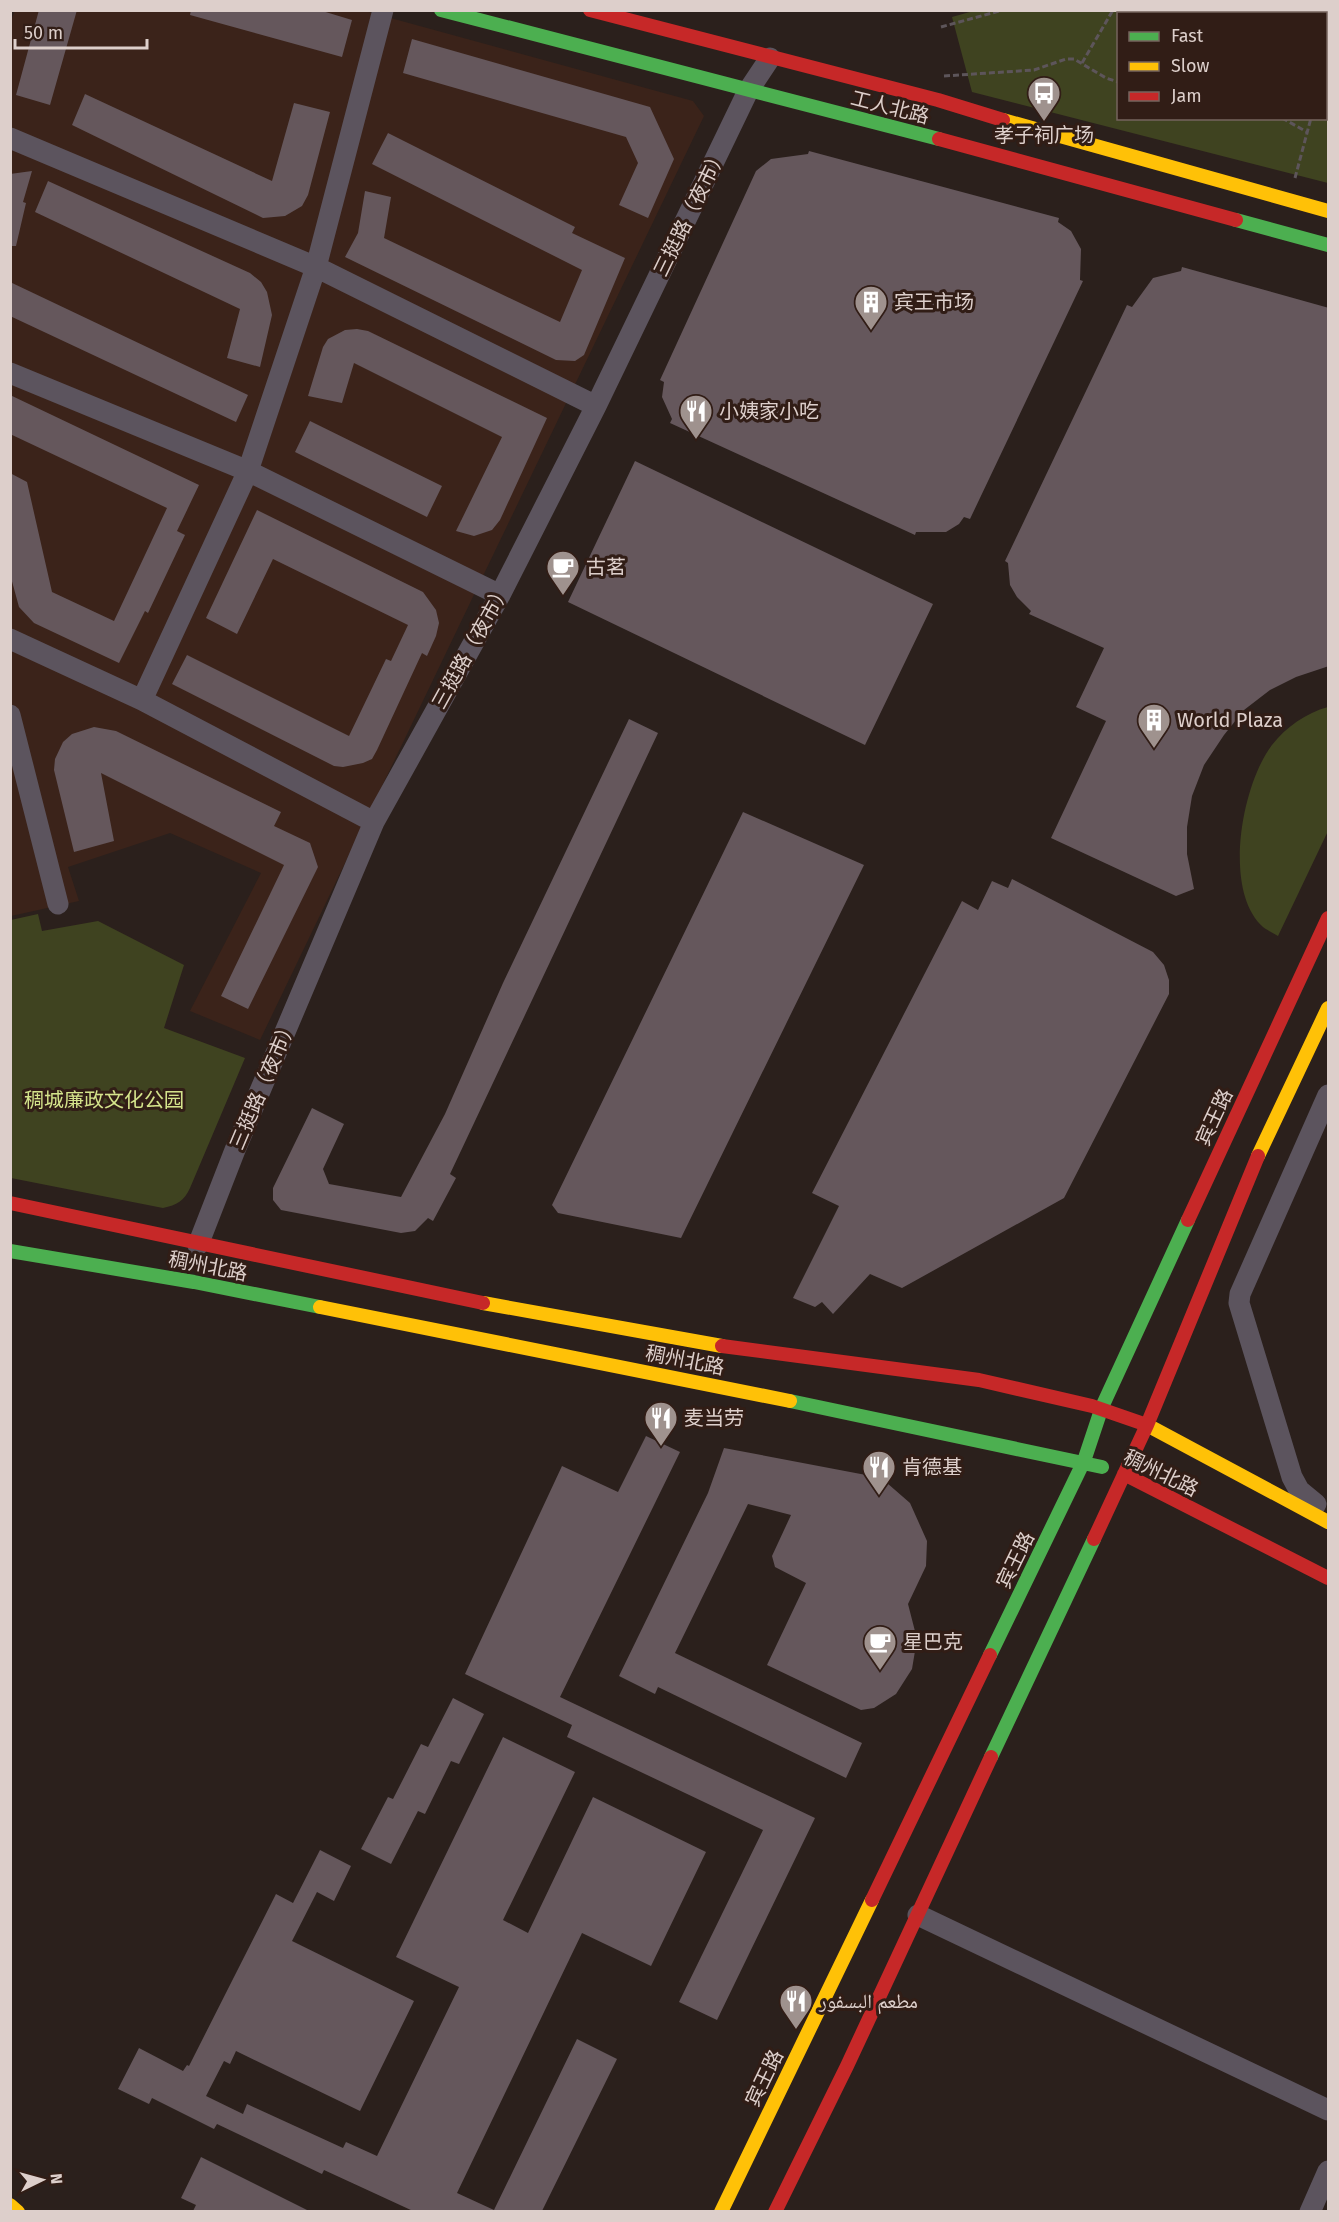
<svg xmlns="http://www.w3.org/2000/svg" width="1339" height="2222" font-family="'Fira Sans','Noto Naskh Arabic','Noto Sans SC',sans-serif">
	<style>
		.built { fill: #3b231a }
		.green { fill: #3f4320; fill-rule: evenodd }
		.building { fill: #65575c }
		.lines { fill: none; stroke-linecap: round; stroke-linejoin: round }
		.path { stroke: #5d555a; stroke-width: 3; stroke-dasharray: 6 3; stroke-linecap: butt }
		.street { stroke: #5c545e; stroke-width: 21 }
		.fast { stroke: #4caf50; stroke-width: 14 }
		.slow { stroke: #ffc107; stroke-width: 14 }
		.jam { stroke: #c62828; stroke-width: 14 }
		.labels { text-anchor: middle; stroke-width: 6; stroke-linejoin: round; paint-order: stroke }
		.street-label { font-size: 20px; fill: #ddcfcb; stroke: #311d16 }
		.poi-label { font-size: 20px; fill: #ddcfcb; stroke: #311d16; text-anchor: start }
		.park-label { font-size: 20px; fill: #d4e38b; stroke: #311d16 }
	</style>
	<rect width="100%" height="100%" fill="#2b201c"/>
	<path class="built" d="M15 10 365 11 693 101 704 116 260 1040 190 1011 261 873 170 833 68 867 79 901 11 916 10 24Z"/>
	<path class="green" d="M977 10 1328 11V183L972 92 952 17ZM1118 14H1326V118H1118Z
		M1328 707V831L1278 936C1273 933 1267 930 1263 927 1222 890 1242 784 1272 745 1286 727 1306 713 1328 707Z
		M38 914 42 931 98 921 184 965 164 1028 245 1058 190 1188C184 1201 177 1205 163 1208L11 1178V920Z"/>
	<path class="building" d="M39 10H77L50 105 16 95Z
		M191 10H319L352 20 342 57 190 15Z
		M412 39 650 107 674 159 648 218 619 205 638 163 626 137 403 73Z
		M85 94 272 181 294 103 330 112 308 195 302 206 285 216 263 218 72 125Z
		M388 133 575 227 572 233 625 258 584 355 575 361 556 360 345 257 358 233 365 191 391 197 384 238 560 322 582 270 372 164Z
		M809 151 1059 218 1058 222 1071 231 1081 249 1080 280 1083 281 970 519 964 517 959 524 946 532H916L915 535 670 423 672 419 662 397 664 382 660 380 756 171 771 159 808 154Z
		M32 171 23 202 26 203 16 246H10V174Z
		M48 181 250 273 261 282 267 292 272 315 260 367 227 358 240 309 35 212Z
		M1182 267 1329 308V666L1296 677 1270 690 1244 710 1224 735 1204 765 1192 796 1187 827V854L1194 889 1176 896 1051 838 1106 721 1076 707 1104 648 1029 614 1031 611 1017 597 1010 585 1008 563 1005 561 1127 305 1132 307 1153 278 1181 271Z
		M10 282 248 395 236 422 10 316Z
		M357 329 368 331 547 418 500 520 492 530 474 536 456 531 502 437 354 363 342 403 308 396 323 347 328 339 345 330Z
		M10 395 199 485 177 531 185 535 148 613 145 611 119 663 34 623 19 607 10 574V473L27 482 52 592 114 621 167 508 10 434Z
		M310 421 442 486 427 517 295 452Z
		M635 461 933 604 865 745 568 602Z
		M257 510 423 592 436 610 439 623 436 636 427 656 422 653 377 750 372 759 363 763 343 767 334 766 172 684 187 655 349 736 386 659 391 661 408 625 273 559 237 634 206 618Z
		M629 719 658 733 450 1174 456 1178 433 1221 428 1218 415 1231 401 1233 281 1210 273 1200V1188L312 1108 344 1124 323 1169 329 1184 401 1197 445 1114 503 983Z
		M94 727 116 731 281 812 274 826 310 843 318 867 248 1009 221 996 284 865 101 773 114 841 74 852 54 770 55 759 63 742 72 734Z
		M743 812 864 865 681 1238 558 1213 552 1205Z
		M1012 879 1153 952 1164 965 1169 980V994L1064 1198 902 1288 870 1274 833 1314 822 1302 815 1307 793 1298 839 1206 812 1193 962 901 978 910 992 881 1008 888Z
		M646 1436 680 1452 560 1697 815 1818 717 2020 679 2002 763 1830 567 1737 572 1725 465 1674 562 1466 618 1492Z
		M724 1448 866 1475 887 1483 910 1503 927 1541 926 1566 908 1604 917 1639 912 1669 896 1694 874 1708 861 1710 767 1665 806 1583 775 1567 772 1556 791 1515 748 1504 675 1653 862 1743 846 1778 658 1687 655 1694 619 1676 708 1493Z
		M453 1698 484 1714 459 1764 451 1761 425 1814 418 1811 391 1864 361 1849 388 1797 393 1799 421 1744 428 1747Z
		M503 1737 575 1772 503 1920 528 1933 593 1797 706 1852 651 1966 582 1933 457 2193 494 2210 577 2039 617 2059 542 2211H413L324 2170 322 2174 217 2124 214 2129 152 2098 149 2104 118 2089 139 2048 183 2071 187 2065 189 2066 276 1894 293 1903 320 1850 351 1866 334 1901 317 1892 292 1941 414 2001 360 2111 236 2051 230 2064 224 2061 206 2096 243 2114 247 2104 343 2148 346 2142 377 2156 459 1987 396 1957Z
		M201 2157 309 2211H193L196 2205 181 2198Z"/>
	<g class="lines">
		<path class="path" d="M1228 14V10
			M941 27 1003 10
			M1082 63 1113 10
			M944 76 1034 70 1066 59H1074L1106 78 1118 82
			M1282 118 1307 132
			M1295 178 1311 118"/>
		<path class="street" d="M10 138 316 267 596 406
			M10 373 248 471 500 595
			M10 639 142 700 374 822
			M142 700 248 471 316 267 383 10
			M10 715 58 904
			M198 1245 235 1150 374 822 500 595 596 406 748 91 770 58
			M1316 1504 1299 1490 1292 1477 1239 1303 1240 1294 1328 1095
			M918 1915 1328 2110
			M1310 2212 1328 2171"/>
		<path class="fast" d="M441 10 939 139
			M1236 220 1328 245
			M10 1251 194 1282 320 1307
			M790 1401 1102 1467
			M990 1655 1084 1461 1102 1407 1188 1220
			M991 1757 1094 1539"/>
		<path class="slow" d="M1003 120 1328 211
			M1258 1156 1328 1008
			M483 1303 722 1346
			M320 1307 790 1401
			M1147 1425 1328 1522
			M10 2205 18 2212
			M721 2212 872 1900"/>
		<path class="jam" d="M590 10 938 100 1003 120
			M939 139 1236 220
			M10 1203 483 1303
			M1188 1220 1328 918
			M722 1346 979 1380 1092 1406 1147 1425
			M1124 1474 1328 1578
			M1094 1539 1147 1425 1258 1156
			M872 1900 990 1655
			M775 2212 847 2066 991 1757"/>
	</g>
	<defs>
		<symbol id="bus-pin" viewBox="-11 -11 22 30"><path d="M0 17L-7.5 6A9.5 9.5 0 1 1 7.5 6Z" fill="#9f928e" stroke="#311d16"/><path d="M-5-6H5V4H4V6H2V4H-2V6H-4V4H-5ZM-3.5-4V0h7V-4ZM-3.5 1.2v1.5H-2V1.2ZM2 1.2v1.5H3.5V1.2Z" fill="#fff"/></symbol>
		<symbol id="building-pin" viewBox="-11 -11 22 30"><path d="M0 17L-7.5 6A9.5 9.5 0 1 1 7.5 6Z" fill="#9f928e" stroke="#311d16"/><path d="M-4-6H4V6H1V3H-1V6H-4ZM-2.5-4.3h1.7v1.8h-1.7ZM.8-4.3h1.7v1.8H.8ZM-2.5-1h1.7V.8h-1.7ZM.8-1h1.7V.8H.8Z" fill="#fff"/></symbol>
		<symbol id="restaurant-pin" viewBox="-11 -11 22 30"><path d="M0 17L-7.5 6A9.5 9.5 0 1 1 7.5 6Z" fill="#9f928e" stroke="#311d16"/><path d="M-5-6h1v4h1v-4h1v4h1v-4h1v5L-1.5 .5V6h-2V.5L-5-1ZM5-6V6H3V1.5H1.5Q1.5-4 5-6Z" fill="#fff"/></symbol>
		<symbol id="cafe-pin" viewBox="-11 -11 22 30"><path d="M0 17L-7.5 6A9.5 9.5 0 1 1 7.5 6Z" fill="#9f928e" stroke="#311d16"/><path d="M-5.5-4.5H6V0H3Q3 3.5 0 3.5H-2.5Q-5.5 3.5-5.5 0ZM3-3.2v2h1.7v-2ZM-6 4.5H4V6H-6Z" fill="#fff"/></symbol>
	</defs>
	<g fill-rule="evenodd">
		<use href="#bus-pin" x="1025" y="74" width="38" height="52"/>
		<use href="#building-pin" x="852" y="283" width="38" height="52"/>
		<use href="#restaurant-pin" x="677" y="392" width="38" height="52"/>
		<use href="#cafe-pin" x="544" y="548" width="38" height="52"/>
		<use href="#building-pin" x="1135" y="701" width="38" height="52"/>
		<use href="#restaurant-pin" x="642" y="1399" width="38" height="52"/>
		<use href="#restaurant-pin" x="860" y="1448" width="38" height="52"/>
		<use href="#cafe-pin" x="861" y="1623" width="38" height="52"/>
		<use href="#restaurant-pin" x="777" y="1982" width="38" height="52"/>
	</g>
	<g class="labels">
		<g class="street-label">
			<text transform="translate(890 107) rotate(14)" y="7">工人北路</text>
			<text transform="translate(690 212) rotate(-64)" y="7">三挺路（夜市）</text>
			<text transform="translate(471 646) rotate(-61)" y="7">三挺路（夜市）</text>
			<text transform="translate(263 1084) rotate(-67)" y="7">三挺路（夜市）</text>
			<text transform="translate(1214 1117) rotate(-65)" y="7">宾王路</text>
			<text transform="translate(208 1266) rotate(11)" y="7">稠州北路</text>
			<text transform="translate(685 1360) rotate(11)" y="7">稠州北路</text>
			<text transform="translate(1161 1473) rotate(26)" y="7">稠州北路</text>
			<text transform="translate(1015 1560) rotate(-64)" y="7">宾王路</text>
			<text transform="translate(764 2078) rotate(-64)" y="7">宾王路</text>
		</g>
		<g class="poi-label">
			<text x="1044" y="142" text-anchor="middle">孝子祠广场</text>
			<text x="894" y="309">宾王市场</text>
			<text x="719" y="418">小姨家小吃</text>
			<text x="586" y="574">古茗</text>
			<text x="1177" y="727">World Plaza</text>
			<text x="684" y="1425">麦当劳</text>
			<text x="902" y="1474">肯德基</text>
			<text x="903" y="1649">星巴克</text>
			<text x="819" y="2008">مطعم البسفور</text>
		</g>
		<g class="park-label">
			<text x="104" y="1107">稠城廉政文化公园</text>
		</g>
	</g>
	<rect width="1339" height="2222" fill="none" stroke="#ddcfcb" stroke-width="24"/>
	<rect x="1117" y="12" width="210" height="108" fill="#311d16" stroke="#76645e" stroke-width="1.5"/>
	<rect x="1129" y="32" width="30" height="9" fill="#4caf50" stroke="#76645e" stroke-width="1.5"/>
	<text x="1171" y="42" font-size="18" fill="#ddcfcb">Fast</text>
	<rect x="1129" y="62" width="30" height="9" fill="#ffc107" stroke="#76645e" stroke-width="1.5"/>
	<text x="1171" y="72" font-size="18" fill="#ddcfcb">Slow</text>
	<rect x="1129" y="92" width="30" height="9" fill="#c62828" stroke="#76645e" stroke-width="1.5"/>
	<text x="1171" y="102" font-size="18" fill="#ddcfcb">Jam</text>
	<g transform="translate(42 2180) rotate(85)" stroke="#311d16" stroke-width="4.5" paint-order="stroke">
	<path d="M0-4.5L10 22L0 15L-10 22Z" fill="#ddcfcb"/>
	<text y="-9" font-size="16" font-weight="bold" text-anchor="middle" fill="#ddcfcb">N</text>
	</g>
	<path d="M15 39v9h132v-9" fill="none" stroke="#ddcfcb" stroke-width="3"/>
	<text x="24" y="39" font-size="18" fill="#ddcfcb" stroke="#311d16" stroke-width="4.5" paint-order="stroke">50 m</text>
</svg>
